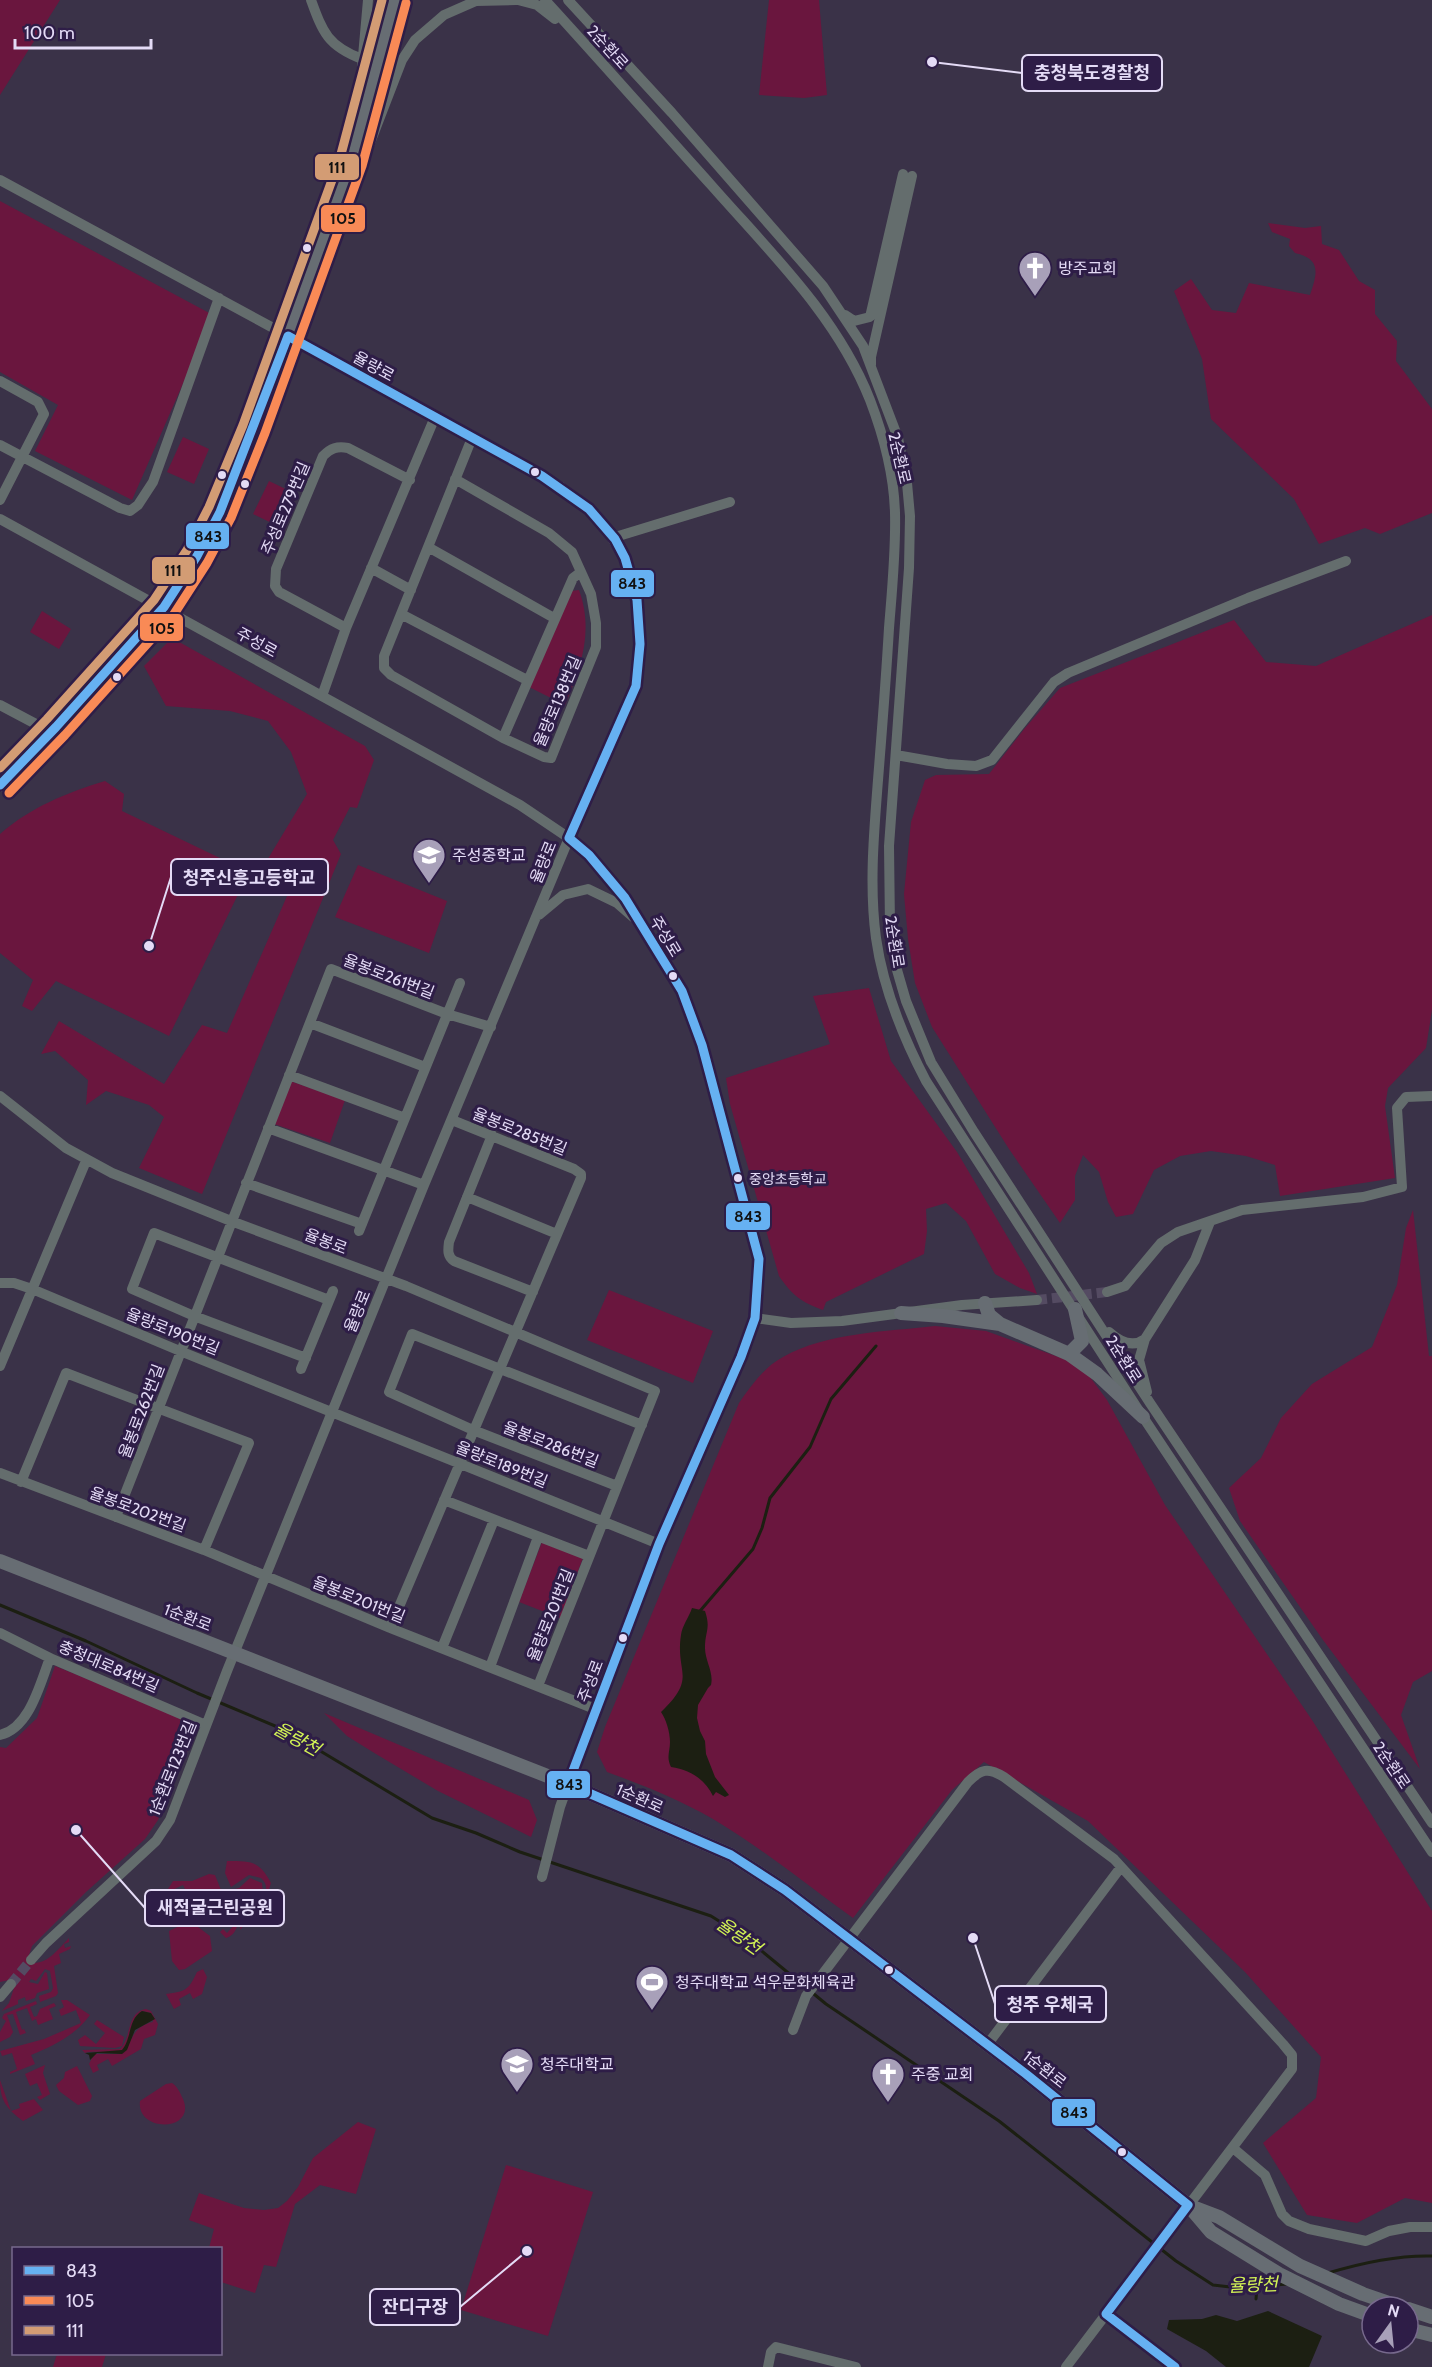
<svg xmlns="http://www.w3.org/2000/svg" width="1432" height="2367" font-family="Cabin,'Noto Sans KR',sans-serif">
	<style>
		.green { fill: #6a163e }
		.water { fill: #1c1f12 }
		.lines { fill: none; stroke-linecap: round; stroke-linejoin: round }
		.stream { stroke: #1c1f12; stroke-width: 3 }
		.minor-tunnel { stroke: #544b62; stroke-width: 10; stroke-dasharray: 10 5; stroke-linecap: butt }
		.minor { stroke: #646d6d; stroke-width: 10 }
		.major { stroke: #676d73; stroke-width: 14 }
		.bus-1-casing { stroke: #2e1d47; stroke-width: 14 }
		.bus-2-casing { stroke: #2e1d47; stroke-width: 14 }
		.bus-3-casing { stroke: #2e1d47; stroke-width: 14 }
		.bus-1 { stroke: #66b1f2; stroke-width: 9 }
		.bus-2 { stroke: #f98a56; stroke-width: 9 }
		.bus-3 { stroke: #d39c74; stroke-width: 9 }
		.bus-dot { fill: #e4dbf6; stroke: #2e1d47; stroke-width: 2 }
		.labels { text-anchor: middle; stroke-width: 6; stroke-linejoin: round; paint-order: stroke }
		.bus-label { font-size: 14px; fill: #e4dbf6; stroke: #2e1d47; text-anchor: start }
		.street-label { font-size: 16px; fill: #e4dbf6; stroke: #2e1d47 }
		.poi-label { font-size: 16px; fill: #e4dbf6; stroke: #2e1d47; text-anchor: start }
		.water-label { font-size: 18px; font-style: italic; fill: #d2f255; stroke: #2e1d47 }
		.leader { fill: none; stroke: #e4dbf6; stroke-width: 2 }
		.callout-dot { fill: #e4dbf6; stroke: #2e1d47; stroke-width: 2 }
		.callout { fill: #2e1d47; stroke: #e4dbf6; stroke-width: 2 }
		.callout-label { font-size: 18px; text-anchor: middle; font-weight: bold; fill: #e4dbf6 }
		.line-badge { stroke: #2e1d47; stroke-width: 2 }
		.pale-badge-label { font-size: 16px; text-anchor: middle; font-weight: bold; fill: #111 }
	</style>
	<rect width="100%" height="100%" fill="#3a3248"/>
	<path class="green" d="M0 0H60L0 95Z
		M769 0H819L827 95 804 98 759 95Z
		M0 201 213 315 132 500 35 451 58 405 0 372Z
		M1268 223 1305 228 1321 226 1322 244 1339 250 1359 281 1375 290V314L1397 341 1396 361 1432 409V513L1380 534 1365 528 1319 544 1294 499 1211 419 1202 359 1174 291 1191 279 1212 310 1236 313 1249 283 1310 295C1317 274 1322 259 1295 253L1289 246 1290 239 1272 232Z
		M183 437 209 449 194 484 167 472Z
		M269 481 296 494 280 527 253 514Z
		M579 590C594 631 581 667 565 705L529 687 571 591Z
		M42 611 71 629 59 649 30 632Z
		M1432 615V1010L1426 1048 1388 1088 1385 1106 1395 1178 1280 1196 1275 1165 1246 1156 1211 1151 1180 1156 1154 1170 1133 1214 1116 1217 1108 1202 1099 1172 1083 1155 1075 1176V1200L1060 1223 1009 1149 932 1027 915 983 908 939 904 894 911 822 925 780 936 775 989 774 1025 728 1060 688 1234 620 1266 662 1316 666Z
		M172 638 365 746 374 760 357 808 350 807 333 840 341 854 202 1194 139 1168 164 1117 149 1105 106 1091 86 1105 88 1080 55 1051 41 1054 59 1021 164 1084 202 1025 227 1033 291 887 262 874 266 862 307 794 291 752 268 721 230 711 166 706 144 666Z
		M105 781 124 794 122 811 249 872 169 1036 56 981 32 1011 22 1006 33 980 0 953V834C31 807 66 793 105 781Z
		M358 865 447 901 429 953 335 917Z
		M869 988 891 1061 957 1152 1029 1273 1037 1294 1020 1288 995 1274 966 1221 946 1203 926 1209 927 1231 924 1254 826 1302 823 1310C801 1302 792 1295 779 1276L730 1104 726 1078 830 1044 813 996Z
		M290 1081 345 1100 330 1143 274 1124Z
		M1413 1210 1429 1356H1432V1671L1413 1682 1401 1715 1420 1769 1323 1640 1240 1521 1229 1488 1261 1458 1281 1418 1312 1384 1372 1347 1397 1285 1406 1228Z
		M609 1290 713 1331 693 1383 587 1340Z
		M935 1326 986 1331 1081 1365 1107 1400 1165 1505 1312 1720 1432 1911V2203L1405 2198 1357 2223 1307 2215 1263 2143 1316 2098 1321 2057 1245 1972 1088 1821 984 1762 952 1790 853 1918C807 1885 762 1848 713 1819 680 1800 643 1785 607 1772L597 1752 605 1727 739 1403C751 1386 764 1367 783 1357 828 1332 885 1332 935 1326Z
		M542 1542 583 1558 560 1618 519 1602Z
		M55 1666 199 1724 158 1820 145 1839 86 1892 32 1946 29 1955 34 1963C49 1963 59 1948 69 1938V1942L64 1944 65 1948 71 1946 70 1949 59 1954 61 1963 54 1966 58 1993 56 1996 40 2002 39 1996 51 1992 53 1988 50 1971 45 1969 36 1981 31 1979 29 1982 38 1984 45 1972 47 1973 49 1989 37 1993 35 1998 26 2001 25 1997 18 2000V2004L2 2011 9 2003 14 1988 9 1980 0 1982V1747L6 1748 37 1718Z
		M324 1713 529 1800 537 1820 531 1837 438 1791 376 1754 347 1736Z
		M227 1861C252 1861 259 1861 271 1883L266 1899 240 1930 243 1909 246 1905 258 1902C266 1895 270 1886 261 1878L249 1875 231 1887 225 1873Z
		M209 1874 215 1875 221 1890 212 1902 205 1897 197 1906 201 1910 199 1914 192 1908 171 1917 169 1913 189 1905 188 1903 191 1901 183 1885 168 1892 170 1900 157 1906 153 1898 149 1899 147 1892 151 1891 159 1893 168 1889 173 1881H192Z
		M250 1878 262 1883 263 1893 254 1900 244 1903C236 1915 242 1933 226 1938L220 1932 223 1929 227 1933 236 1923 225 1913 228 1908 221 1902 217 1906 216 1905 227 1891 239 1888Z
		M190 1921 210 1936 212 1951 185 1969 179 1970 172 1961 169 1931Z
		M203 1969 207 1977 202 1994 193 1999 190 1993 179 1999 181 2005 174 2009 166 1994C186 1991 188 1991 197 1972Z
		M61 2000H67L90 2015C76 2035 53 2046 31 2055L35 2064 10 2074V2072L17 2069 12 2053 2 2056 0 2051 44 2039 81 2023 76 2010 61 2016 59 2010 64 2007Z
		M36 2001 37 2004 30 2007 34 2017 37 2016 40 2009 54 2003 56 2006 49 2009 53 2019 38 2025 36 2019 32 2021 27 2008 16 2012 22 2030 24 2029 26 2033 20 2035 13 2014 7 2015 13 2032 10 2037 0 2042V2032L6 2021 2 2018 4 2014Z
		M146 2009 151 2011 158 2024 155 2035 144 2039 141 2049 112 2066 108 2059 97 2065 99 2070 93 2073 89 2064 94 2054H122C133 2040 133 2026 153 2022L151 2013 142 2011C139 2014 135 2018 133 2022 128 2031 131 2048 118 2052 108 2054 96 2050 85 2053L82 2050 120 2049C132 2038 126 2012 146 2009Z
		M97 2020 124 2037 122 2046 115 2048 80 2046 78 2040 85 2035 96 2044 105 2033 94 2024Z
		M45 2065 43 2073 50 2094 40 2100 37 2097 42 2095 37 2083 30 2086 25 2074Z
		M77 2066 92 2096 90 2101 78 2105 59 2091 56 2085 64 2078 65 2072Z
		M0 2080 11 2111 20 2108 19 2104 34 2099 43 2110 23 2121C7 2109 0 2101 0 2080Z
		M172 2083C178 2087 180 2093 183 2099 197 2132 136 2133 140 2101L166 2084Z
		M358 2122 376 2129 356 2194 320 2185 295 2204 276 2267 264 2265 255 2293 221 2282 220 2248H209L214 2229 189 2220 199 2193 244 2208 264 2210 278 2208 287 2201 298 2187 313 2158Z
		M506 2165 593 2192 548 2336 461 2310Z
		M57 2354H106L102 2367H53Z"/>
	<path class="water" d="M692 1608 705 1611C711 1629 705 1631 705 1648 705 1661 714 1672 711 1685L708 1688 698 1705 697 1718 700 1731 705 1741 706 1754 715 1777 729 1795 725 1797 716 1792 713 1796C705 1779 690 1770 671 1767 666 1757 670 1752 670 1742 670 1732 666 1719 661 1712 698 1677 675 1673 681 1635 682 1626 689 1617 692 1608Z
		M142 2011 151 2013 155 2019 135 2030 127 2050 122 2054 97 2053 90 2060 89 2055 85 2053 122 2050C132 2038 128 2019 142 2011Z
		M1268 2311 1322 2336 1309 2367H1226L1206 2351 1167 2329 1169 2320 1202 2319 1216 2315 1237 2321Z"/>
	<g class="lines">
		<path class="stream" d="M0 1605 86 1641 197 1693 287 1731 432 1818 476 1833 520 1852 711 1916 746 1938 826 2004 999 2121 1176 2261 1213 2285 1239 2288 1287 2284
			M700 1611 753 1549 762 1528 770 1498 810 1447 831 1399 876 1346
			M1328 2273C1361 2263 1397 2255 1432 2256
			M1256 2299 1257 2287"/>
		<path class="minor-tunnel" d="M1037 1300 1107 1292
			M11 1984 31 1960"/>
		<path class="minor" d="M311 0C323 33 328 46 362 59
			M518 0 537 5 555 19
			M545 0C601 61 656 124 712 186 770 252 837 316 870 400 883 434 894 476 895 513 896 551 892 590 889 628 886 679 882 730 878 780 874 832 869 886 876 938 883 988 903 1037 926 1081L1143 1417 1432 1852
			M568 0 672 113 823 286 863 346 898 438 907 483 910 516 909 568 889 846 890 927 897 970 906 1001 931 1062 974 1132 1150 1403 1432 1823
			M0 180 288 336 561 487 602 522 622 554 637 592 641 636 636 686 569 838 424 1185 227 1671 170 1820 156 1841 46 1943 31 1960
			M338 183 354 118 361 79 368 0
			M341 203 358 174 402 60 415 40 444 15 476 1 516 0
			M845 315 854 321 870 317 903 174
			M871 365V357L912 176
			M0 381 38 402 44 414 0 500
			M0 445 120 508 130 511 138 505 153 482 219 298
			M455 479 549 533 572 552 591 594 596 623V647L551 758 544 757 503 738 391 675 384 668V656L472 438
			M0 519 520 805 569 838 589 855 625 898 682 991 702 1045 759 1259 755 1318 741 1357 659 1544 595 1709 560 1807 542 1877
			M612 538 730 502
			M428 547 554 618
			M371 568 411 590
			M401 614 527 680
			M346 628 279 592 275 586 276 569 323 456C331 448 337 446 348 448L410 480
			M322 696 346 628 435 417
			M0 705 51 732
			M503 738 573 578 581 572
			M896 755 947 764 976 766 992 760 1054 682 1068 673 1248 598 1346 561
			M539 915 563 895 588 889 617 903 633 917
			M310 1023 425 1067
			M289 1075 405 1118
			M0 1096 66 1148 112 1173 231 1221 406 1286 655 1391 538 1686
			M268 1128 424 1185
			M492 1135 449 1242C448 1250 447 1256 454 1261L533 1292
			M246 1183 362 1224
			M467 1197 557 1234
			M359 1231 460 983
			M0 1283H14L32 1289 180 1351 659 1544
			M1107 1292 1125 1286 1161 1243 1178 1232 1242 1210 1363 1197 1402 1187 1397 1108 1406 1097 1432 1096
			M755 1318 791 1323 842 1321 962 1305 1037 1300
			M1109 1332C1120 1342 1133 1348 1145 1339
			M306 1358 194 1316 132 1289 154 1233 329 1300
			M0 1366 86 1161
			M301 1369 333 1291
			M1147 1392 1139 1360 1145 1339 1195 1260 1210 1222
			M0 1473 204 1550 390 1628 595 1709
			M21 1482 66 1373 249 1443 204 1550
			M617 1486 473 1430 389 1392 412 1334 642 1425
			M444 1500 589 1556
			M116 1517 331 969 447 1014 491 1027
			M390 1628 581 1178V1174L574 1169 452 1120
			M0 1633 50 1658 206 1725
			M442 1648 494 1520
			M490 1667 538 1537
			M0 1735C30 1728 40 1683 50 1658
			M0 1997 11 1984
			M793 2030 806 1996 968 1782C981 1769 988 1767 1004 1777L1114 1859 1283 2044 1292 2055V2069L1066 2367
			M987 2045 1121 1867
			M1233 2148 1265 2175 1282 2214 1289 2221 1309 2229 1366 2241 1389 2231 1410 2227H1432
			M1106 2314 1175 2367
			M768 2367 771 2352 776 2347 856 2367"/>
		<path class="major" d="M0 785 56 727 164 607 197 556 220 512 254 429 351 162 370 95 394 0
			M985 1303 989 1315 1000 1324
			M901 1313 943 1316 1000 1324 1069 1354 1097 1374 1143 1417
			M1069 1354 1082 1341 1075 1309
			M0 1561 568 1784 731 1855 785 1890 1026 2074 1188 2205 1211 2232 1279 2274 1339 2304 1372 2316
			M1190 2206 1219 2217 1300 2266 1363 2294 1401 2307
			M1408 2309 1432 2317
			M1408 2329 1432 2335"/>
		<defs>
			<path id="bus-1" d="M0 785 56 727 164 607 197 556 220 512 288 336 542 476 589 509 615 539 625 558 637 600 640 644 636 686 569 838 589 855 625 898 682 991 702 1045 759 1259 755 1318 741 1357 659 1544 568 1784 731 1855 785 1890 1026 2074 1188 2205 1106 2314 1175 2367"/>
			<path id="bus-2" d="M9 793 65 735 174 614 207 563 231 518 265 433 362 166 406 3"/>
			<path id="bus-3" d="M0 768 47 719 154 600 187 550 209 507 243 425 340 158 382 0"/>
		</defs>
		<use href="#bus-1" class="bus-1-casing"/>
		<use href="#bus-2" class="bus-2-casing"/>
		<use href="#bus-3" class="bus-3-casing"/>
		<use href="#bus-1" class="bus-1"/>
		<use href="#bus-2" class="bus-2"/>
		<use href="#bus-3" class="bus-3"/>
	</g>
	<defs>
		<symbol id="church-pin" viewBox="-11 -11 22 30"><path d="M0 17L-7.5 6A9.5 9.5 0 1 1 7.5 6Z" fill="#a8a0b9" stroke="#2e1d47"/><path d="M-1.2-6h2.4v3.5h3.3v2.4h-3.3V6h-2.4V-.1h-3.3v-2.4h3.3Z" fill="#fff"/></symbol>
		<symbol id="school-pin" viewBox="-11 -11 22 30"><path d="M0 17L-7.5 6A9.5 9.5 0 1 1 7.5 6Z" fill="#a8a0b9" stroke="#2e1d47"/><path d="M0-5L7-2L0 1L-7-2ZM-4 1L0 2.5L4 1V4Q0 6-4 4Z" fill="#fff"/></symbol>
		<symbol id="stadium-pin" viewBox="-11 -11 22 30"><path d="M0 17L-7.5 6A9.5 9.5 0 1 1 7.5 6Z" fill="#a8a0b9" stroke="#2e1d47"/><path d="M0-5a6.5 5 0 1 0 0 10a6.5 5 0 1 0 0-10ZM-3.5-1.8h7v3.6h-7Z" fill="#fff"/></symbol>
		<symbol id="university-pin" viewBox="-11 -11 22 30"><path d="M0 17L-7.5 6A9.5 9.5 0 1 1 7.5 6Z" fill="#a8a0b9" stroke="#2e1d47"/><path d="M0-5L7-2L0 1L-7-2ZM-4 1L0 2.5L4 1V4Q0 6-4 4Z" fill="#fff"/></symbol>
	</defs>
	<g fill-rule="evenodd">
		<use href="#church-pin" x="1016" y="249" width="38" height="52"/>
		<use href="#school-pin" x="410" y="836" width="38" height="52"/>
		<use href="#stadium-pin" x="633" y="1963" width="38" height="52"/>
		<use href="#university-pin" x="498" y="2045" width="38" height="52"/>
		<use href="#church-pin" x="869" y="2055" width="38" height="52"/>
	</g>
	<g class="bus-dot">
		<circle cx="307" cy="248" r="5"/>
		<circle cx="535" cy="472" r="5"/>
		<circle cx="222" cy="475" r="5"/>
		<circle cx="245" cy="484" r="5"/>
		<circle cx="117" cy="677" r="5"/>
		<circle cx="673" cy="976" r="5"/>
		<circle cx="738" cy="1178" r="5"/>
		<circle cx="623" cy="1638" r="5"/>
		<circle cx="889" cy="1970" r="5"/>
		<circle cx="1122" cy="2152" r="5"/>
	</g>
	<g class="labels">
		<g class="bus-label">
			<text x="749" y="1184">중앙초등학교</text>
		</g>
		<g class="street-label">
			<text transform="translate(608 47) rotate(48)" y="6">2순환로</text>
			<text transform="translate(374 366) rotate(29)" y="6">율량로</text>
			<text transform="translate(900 458) rotate(77)" y="6">2순환로</text>
			<text transform="translate(285 508) rotate(-67)" y="6">주성로279번길</text>
			<text transform="translate(257 642) rotate(29)" y="6">주성로</text>
			<text transform="translate(557 701) rotate(-67)" y="6">율량로138번길</text>
			<text transform="translate(543 862) rotate(-68)" y="6">율량로</text>
			<text transform="translate(666 936) rotate(59)" y="6">주성로</text>
			<text transform="translate(895 942) rotate(81)" y="6">2순환로</text>
			<text transform="translate(389 976) rotate(21)" y="6">율봉로261번길</text>
			<text transform="translate(520 1131) rotate(22)" y="6">율봉로285번길</text>
			<text transform="translate(326 1241) rotate(21)" y="6">율봉로</text>
			<text transform="translate(357 1311) rotate(-68)" y="6">율량로</text>
			<text transform="translate(173 1331) rotate(22)" y="6">율량로190번길</text>
			<text transform="translate(1124 1359) rotate(58)" y="6">2순환로</text>
			<text transform="translate(141 1411) rotate(-69)" y="6">율봉로262번길</text>
			<text transform="translate(551 1444) rotate(21)" y="6">율봉로286번길</text>
			<text transform="translate(502 1464) rotate(22)" y="6">율량로189번길</text>
			<text transform="translate(138 1509) rotate(20)" y="6">율봉로202번길</text>
			<text transform="translate(359 1599) rotate(22)" y="6">율봉로201번길</text>
			<text transform="translate(550 1615) rotate(-68)" y="6">율량로201번길</text>
			<text transform="translate(188 1617) rotate(21)" y="6">1순환로</text>
			<text transform="translate(109 1666) rotate(23)" y="6">충청대로84번길</text>
			<text transform="translate(590 1681) rotate(-69)" y="6">주성로</text>
			<text transform="translate(1392 1765) rotate(56)" y="6">2순환로</text>
			<text transform="translate(172 1768) rotate(-68)" y="6">1순환로123번길</text>
			<text transform="translate(640 1798) rotate(24)" y="6">1순환로</text>
			<text transform="translate(1045 2069) rotate(38)" y="6">1순환로</text>
		</g>
		<g class="poi-label">
			<text x="1058" y="274">방주교회</text>
			<text x="452" y="861">주성중학교</text>
			<text x="675" y="1988">청주대학교 석우문화체육관</text>
			<text x="540" y="2070">청주대학교</text>
			<text x="911" y="2080">주중 교회</text>
		</g>
		<g class="water-label">
			<text transform="translate(297 1739) rotate(29)" y="6">율량천</text>
			<text transform="translate(739 1936) rotate(35)" y="6">율량천</text>
			<text transform="translate(1253 2285) rotate(-2)" y="6">율량천</text>
		</g>
	</g>
	<path class="leader" d="M932 62L1022 73M149 946L171 877M76 1830L145 1908M973 1938L995 2004M527 2251L460 2307"/>
	<g class="callout-dot">
		<circle cx="932" cy="62" r="6"/>
		<circle cx="149" cy="946" r="6"/>
		<circle cx="76" cy="1830" r="6"/>
		<circle cx="973" cy="1938" r="6"/>
		<circle cx="527" cy="2251" r="6"/>
	</g>
	<g class="callout">
		<rect x="1022" y="55" width="140" height="36" rx="6"/>
		<rect x="171" y="859" width="157" height="36" rx="6"/>
		<rect x="145" y="1890" width="139" height="36" rx="6"/>
		<rect x="995" y="1986" width="111" height="36" rx="6"/>
		<rect x="370" y="2289" width="90" height="36" rx="6"/>
	</g>
	<g class="callout-label">
		<text x="1092" y="79">충청북도경찰청</text>
		<text x="249" y="884">청주신흥고등학교</text>
		<text x="215" y="1914">새적굴근린공원</text>
		<text x="1050" y="2011">청주 우체국</text>
		<text x="415" y="2313">잔디구장</text>
	</g>
	<g class="line-badge">
		<rect x="314" y="153" width="46" height="28" rx="6" fill="#d39c74"/>
		<rect x="320" y="204" width="46" height="29" rx="6" fill="#f98a56"/>
		<rect x="185" y="522" width="45" height="28" rx="6" fill="#66b1f2"/>
		<rect x="151" y="556" width="45" height="29" rx="6" fill="#d39c74"/>
		<rect x="610" y="569" width="45" height="29" rx="6" fill="#66b1f2"/>
		<rect x="139" y="613" width="45" height="29" rx="6" fill="#f98a56"/>
		<rect x="725" y="1202" width="46" height="29" rx="6" fill="#66b1f2"/>
		<rect x="546" y="1770" width="45" height="29" rx="6" fill="#66b1f2"/>
		<rect x="1051" y="2098" width="45" height="29" rx="6" fill="#66b1f2"/>
	</g>
	<g class="pale-badge-label">
		<text x="337" y="173">111</text>
		<text x="343" y="224">105</text>
		<text x="208" y="542">843</text>
		<text x="173" y="576">111</text>
		<text x="632" y="589">843</text>
		<text x="162" y="634">105</text>
		<text x="748" y="1222">843</text>
		<text x="569" y="1790">843</text>
		<text x="1074" y="2118">843</text>
	</g>
	<rect x="12" y="2247" width="210" height="108" fill="#2e1d47" stroke="#77698d" stroke-width="1.5"/>
	<rect x="24" y="2266" width="30" height="9" fill="#66b1f2" stroke="#77698d" stroke-width="1.5"/>
	<text x="66" y="2277" font-size="18" fill="#e4dbf6">843</text>
	<rect x="24" y="2296" width="30" height="9" fill="#f98a56" stroke="#77698d" stroke-width="1.5"/>
	<text x="66" y="2307" font-size="18" fill="#e4dbf6">105</text>
	<rect x="24" y="2326" width="30" height="9" fill="#d39c74" stroke="#77698d" stroke-width="1.5"/>
	<text x="66" y="2337" font-size="18" fill="#e4dbf6">111</text>
	<g transform="translate(1390 2325) rotate(15)"><circle r="28" fill="#2e1d47" stroke="#77698d" stroke-width="1.5"/>
	<path d="M0-4.5L10 22L0 15L-10 22Z" fill="#a8a0b9"/>
	<text y="-9" font-size="16" font-weight="bold" text-anchor="middle" fill="#e4dbf6">N</text>
	</g>
	<path d="M15 39v9h136v-9" fill="none" stroke="#e4dbf6" stroke-width="3"/>
	<text x="24" y="39" font-size="18" fill="#e4dbf6" stroke="#2e1d47" stroke-width="4.5" paint-order="stroke">100 m</text>
</svg>
